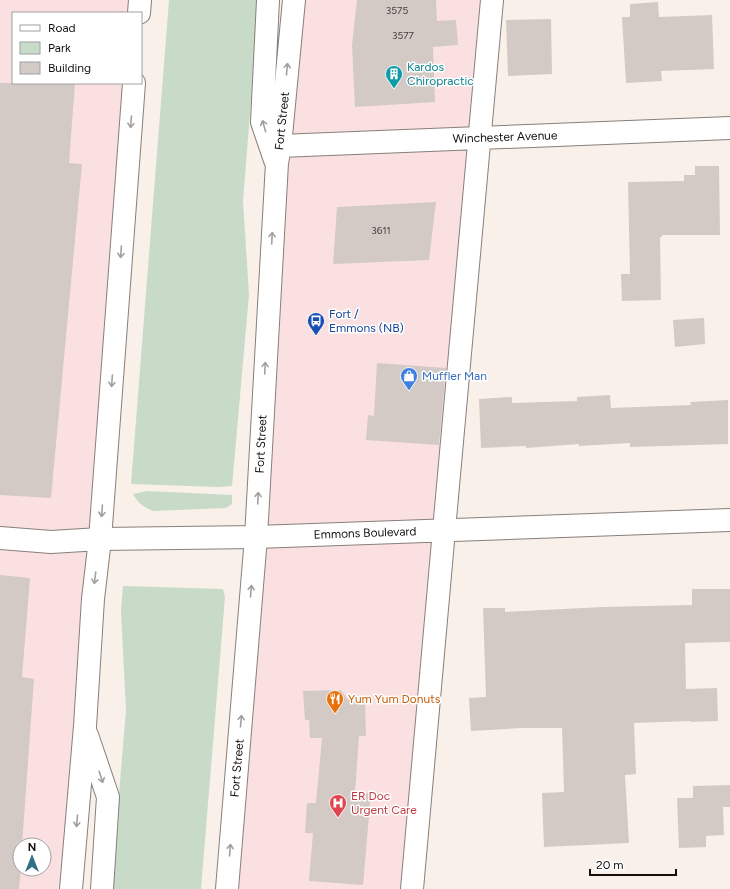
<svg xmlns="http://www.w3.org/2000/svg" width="730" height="889" font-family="Figtree,sans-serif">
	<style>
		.commercial { fill: #fbe0e1; fill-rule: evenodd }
		.green { fill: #c8dbc9 }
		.building { fill: #d3cac5 }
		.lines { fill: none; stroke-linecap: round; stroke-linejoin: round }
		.minor-casing { stroke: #877f7a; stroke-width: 24 }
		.major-casing { stroke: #877f7a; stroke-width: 24 }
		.minor { stroke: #fff; stroke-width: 22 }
		.major { stroke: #fff; stroke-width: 22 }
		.oneway { stroke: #a1a09f }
		.labels { text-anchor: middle; stroke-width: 3; stroke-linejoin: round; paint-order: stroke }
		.number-label { font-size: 10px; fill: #433f3c }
		.culture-label { font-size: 12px; fill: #0d838f; stroke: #fff; text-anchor: start }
		.street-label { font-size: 12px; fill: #13110f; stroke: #fff }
		.transit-label { font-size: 12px; fill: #164399; stroke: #fff; text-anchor: start }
		.shop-label { font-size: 12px; fill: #366cbe; stroke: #fff; text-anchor: start }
		.food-label { font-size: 12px; fill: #c56008; stroke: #fff; text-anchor: start }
		.health-label { font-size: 12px; fill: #be3a42; stroke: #fff; text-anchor: start }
	</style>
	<rect width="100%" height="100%" fill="#f9f0ea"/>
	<path class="commercial" d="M0 0H140L139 13H13V83H134L71 889H0ZM20 845H44V869H20Z
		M294 0H492L412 889H227Z"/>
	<path class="green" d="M169 0H259L243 201 249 295 232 486 218 487 131 484Z
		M147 491 232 495V504L226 508 153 511C142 506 139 504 133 494Z
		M123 586 223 589 225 597 201 889H111L126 710 121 611Z"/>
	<path class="building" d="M357 0H436L437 21 456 20 458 45 433 47 435 102 355 107 352 45Z
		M658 2 659 17 712 15 714 69 661 71 662 81 626 83 622 17H630V4Z
		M551 19 552 74 508 76 506 20Z
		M0 83H75L69 163 82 164 51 498 0 495Z
		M695 166H719L720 235H662V237H660L661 300 622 301 621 274H630L628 182 684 181V175H695Z
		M436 202 429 260 333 264 337 207Z
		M704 318 705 344 675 347 673 320Z
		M377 363 446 368 439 445 366 440 368 415 374 416Z
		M610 395 611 408 691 405 690 402 728 400V444L630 447V443L579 446V444L526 448V446L481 448 479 399 512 397V403L577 401V397Z
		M0 575 30 578 22 677 34 679 22 845H20L21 869 19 889H0Z
		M692 589H730V642L685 643 686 689 717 688 718 721 690 722V721L634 723 636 774 625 775 629 843 544 847 542 793 564 792 562 728H521L471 731 469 698 486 697 483 608H505V612L603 607 692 605Z
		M341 690 348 700 365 699 366 736H359L355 793H371L363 885 309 881 313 833H305L307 803H316L322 738H310L309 720H305L303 691Z
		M730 785V807H723L724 835 706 836V847L679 848 677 798H693V786Z"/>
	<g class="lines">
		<defs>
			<path id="minor" d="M280 146 730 128
				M0 538 51 542 100 539 256 537 730 520
				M412 889 444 530 492 0"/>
			<path id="major" d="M268 0 262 122 275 160
				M139 13 140 0
				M87 735 108 797 102 889
				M71 889 85 726 93 599 100 539 134 83
				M227 889 256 537 277 163 280 146 294 0"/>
		</defs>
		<use href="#minor" class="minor-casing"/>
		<use href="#major" class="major-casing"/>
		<use href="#minor" class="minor"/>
		<use href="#major" class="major"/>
	</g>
	<defs><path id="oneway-shaft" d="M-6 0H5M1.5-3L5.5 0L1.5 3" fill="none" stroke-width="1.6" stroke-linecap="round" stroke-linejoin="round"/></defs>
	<g class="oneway">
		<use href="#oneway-shaft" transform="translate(287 69) rotate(-85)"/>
		<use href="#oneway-shaft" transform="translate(131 122) rotate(94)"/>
		<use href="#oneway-shaft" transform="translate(264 126) rotate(-106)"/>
		<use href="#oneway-shaft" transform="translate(272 238) rotate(-87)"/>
		<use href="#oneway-shaft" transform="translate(121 252) rotate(94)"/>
		<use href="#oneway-shaft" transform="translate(265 368) rotate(-87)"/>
		<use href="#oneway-shaft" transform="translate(112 381) rotate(94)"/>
		<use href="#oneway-shaft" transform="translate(258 498) rotate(-87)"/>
		<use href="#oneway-shaft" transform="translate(102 511) rotate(94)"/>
		<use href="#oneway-shaft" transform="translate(95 578) rotate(97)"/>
		<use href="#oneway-shaft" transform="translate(251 591) rotate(-85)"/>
		<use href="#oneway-shaft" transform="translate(241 721) rotate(-85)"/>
		<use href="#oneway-shaft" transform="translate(101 777) rotate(72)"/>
		<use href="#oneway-shaft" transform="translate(77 821) rotate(95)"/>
		<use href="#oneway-shaft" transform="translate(230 850) rotate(-85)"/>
	</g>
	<defs>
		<symbol id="building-pin" viewBox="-11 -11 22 30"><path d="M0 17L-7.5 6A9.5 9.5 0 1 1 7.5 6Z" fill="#0f9aa8" stroke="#fff"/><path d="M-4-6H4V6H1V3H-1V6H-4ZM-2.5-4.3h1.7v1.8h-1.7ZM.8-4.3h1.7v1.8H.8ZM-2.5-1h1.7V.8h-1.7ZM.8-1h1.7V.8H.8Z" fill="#fff"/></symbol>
		<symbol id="bus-pin" viewBox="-11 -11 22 30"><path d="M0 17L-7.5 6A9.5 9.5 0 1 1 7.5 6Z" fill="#1a4fb4" stroke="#fff"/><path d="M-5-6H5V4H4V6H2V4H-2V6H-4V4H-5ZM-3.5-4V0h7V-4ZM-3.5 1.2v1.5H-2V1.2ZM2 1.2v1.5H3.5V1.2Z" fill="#fff"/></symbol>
		<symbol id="shop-pin" viewBox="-11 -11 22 30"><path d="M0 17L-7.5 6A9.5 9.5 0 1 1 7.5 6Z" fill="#3f7fe0" stroke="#fff"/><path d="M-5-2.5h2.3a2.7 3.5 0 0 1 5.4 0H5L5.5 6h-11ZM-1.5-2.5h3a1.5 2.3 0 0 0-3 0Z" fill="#fff"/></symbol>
		<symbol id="restaurant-pin" viewBox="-11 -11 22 30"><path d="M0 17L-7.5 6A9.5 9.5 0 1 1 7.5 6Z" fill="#e8710a" stroke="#fff"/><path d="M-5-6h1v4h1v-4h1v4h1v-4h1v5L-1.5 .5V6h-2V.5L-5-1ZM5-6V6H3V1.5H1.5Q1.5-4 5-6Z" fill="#fff"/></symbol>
		<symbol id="hospital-pin" viewBox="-11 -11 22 30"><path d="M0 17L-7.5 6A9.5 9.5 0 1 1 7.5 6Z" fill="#e0444e" stroke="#fff"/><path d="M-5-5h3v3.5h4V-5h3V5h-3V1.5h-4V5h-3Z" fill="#fff"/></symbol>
	</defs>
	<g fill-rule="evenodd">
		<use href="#building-pin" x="384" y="64" width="20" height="27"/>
		<use href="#bus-pin" x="306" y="311" width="20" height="27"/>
		<use href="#shop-pin" x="399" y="366" width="20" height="27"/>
		<use href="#restaurant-pin" x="325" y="689" width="20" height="27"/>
		<use href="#hospital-pin" x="328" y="793" width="20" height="27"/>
	</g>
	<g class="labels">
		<g class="number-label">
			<text x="397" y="14">3575</text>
			<text x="403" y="39">3577</text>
			<text x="381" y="234">3611</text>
		</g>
		<g class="culture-label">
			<text x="407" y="71">Kardos<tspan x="407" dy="14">Chiropractic</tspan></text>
		</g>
		<g class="street-label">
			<text transform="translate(282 121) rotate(-84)" y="4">Fort Street</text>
			<text transform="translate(505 137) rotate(-2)" y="4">Winchester Avenue</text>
			<text transform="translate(261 444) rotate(-87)" y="4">Fort Street</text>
			<text transform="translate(365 533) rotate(-2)" y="4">Emmons Boulevard</text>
			<text transform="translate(237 768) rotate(-85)" y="4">Fort Street</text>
		</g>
		<g class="transit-label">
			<text x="329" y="318">Fort /<tspan x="329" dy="14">Emmons (NB)</tspan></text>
		</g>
		<g class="shop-label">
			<text x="422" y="380">Muffler Man</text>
		</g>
		<g class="food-label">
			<text x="348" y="703">Yum Yum Donuts</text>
		</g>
		<g class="health-label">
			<text x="351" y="800">ER Doc<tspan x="351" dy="14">Urgent Care</tspan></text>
		</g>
	</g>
	<rect x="12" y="12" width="130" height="72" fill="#ffffff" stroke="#a1a09f"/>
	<rect x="20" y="25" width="20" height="6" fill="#ffffff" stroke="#a1a09f"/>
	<text x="48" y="32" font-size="12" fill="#13110f">Road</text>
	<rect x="20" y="42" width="20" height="12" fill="#c8dbc9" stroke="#a1a09f"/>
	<text x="48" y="52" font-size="12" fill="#13110f">Park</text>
	<rect x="20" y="62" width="20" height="12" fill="#d3cac5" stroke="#a1a09f"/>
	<text x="48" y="72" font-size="12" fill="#13110f">Building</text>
	<g transform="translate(32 857)"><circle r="19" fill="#ffffff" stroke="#a1a09f"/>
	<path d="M0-3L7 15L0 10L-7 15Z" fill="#307284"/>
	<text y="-6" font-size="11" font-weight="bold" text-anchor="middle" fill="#13110f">N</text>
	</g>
	<path d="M590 869v6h86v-6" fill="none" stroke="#13110f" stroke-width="2"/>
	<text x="596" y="869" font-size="12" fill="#13110f" stroke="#ffffff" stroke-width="3" paint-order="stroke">20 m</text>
</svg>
